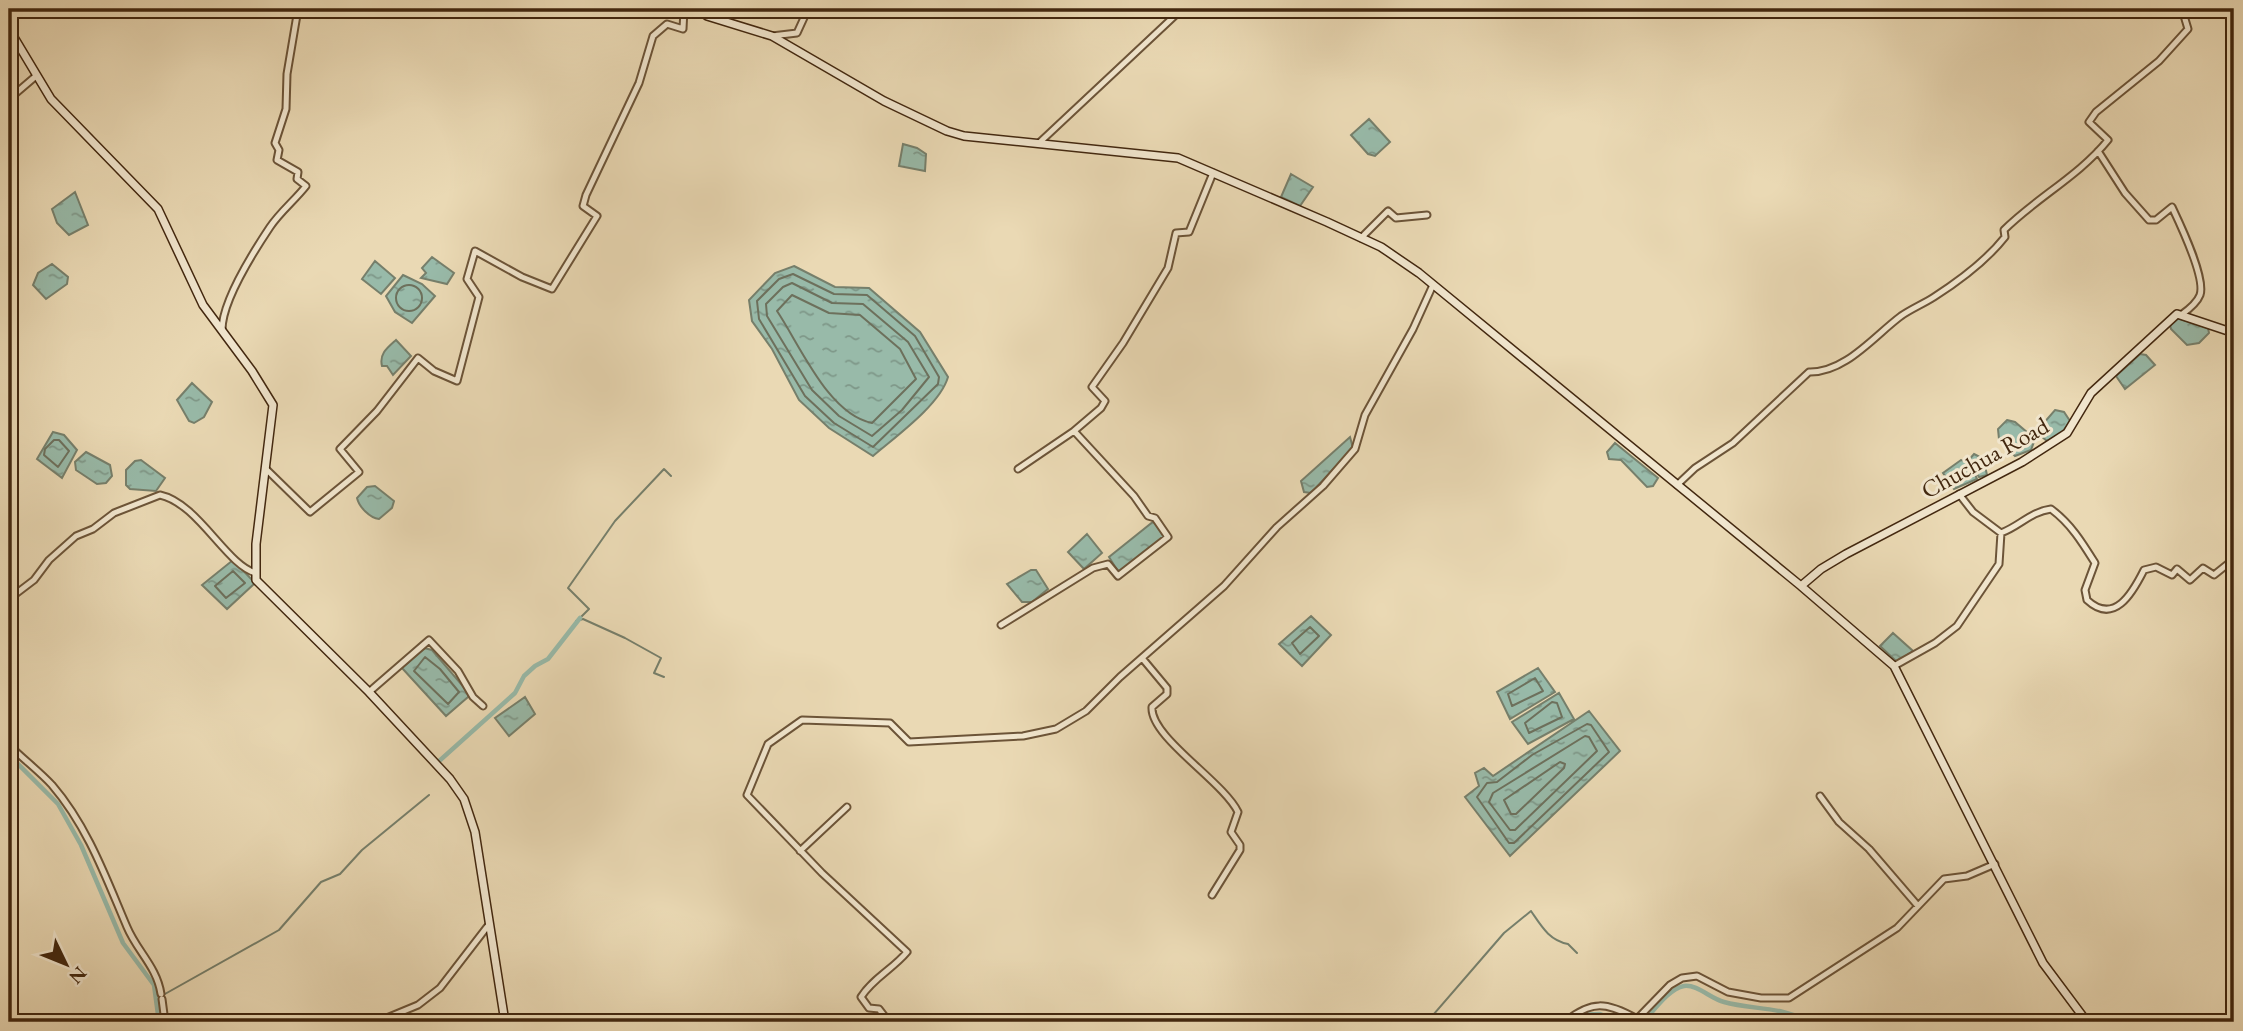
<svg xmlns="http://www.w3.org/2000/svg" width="2243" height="1031" font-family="'EB Garamond',serif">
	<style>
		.water { fill: url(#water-ripples); stroke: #767f6b; stroke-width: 2 }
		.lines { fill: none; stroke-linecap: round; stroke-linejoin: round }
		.shore { stroke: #6d705c; stroke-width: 2 }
		.stream { stroke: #767f6b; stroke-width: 2 }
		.canal { stroke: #98baa9; stroke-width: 4.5 }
		.street-casing { stroke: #6c5438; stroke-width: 9 }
		.secondary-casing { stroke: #42270f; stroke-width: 10 }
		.street { stroke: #f1e6ce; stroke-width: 5 }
		.secondary { stroke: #f1e6ce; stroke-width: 7 }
		.labels { text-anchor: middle; stroke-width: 6; stroke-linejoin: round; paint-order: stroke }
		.street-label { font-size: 24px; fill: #42270f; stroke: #f1e6ce }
	</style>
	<defs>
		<pattern id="water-ripples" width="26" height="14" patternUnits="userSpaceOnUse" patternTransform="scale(1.75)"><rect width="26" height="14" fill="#98baa9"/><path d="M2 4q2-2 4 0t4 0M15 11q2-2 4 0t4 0" fill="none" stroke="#7e9788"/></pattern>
	</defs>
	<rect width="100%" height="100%" fill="#ead9b4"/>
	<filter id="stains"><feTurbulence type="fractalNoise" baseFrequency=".00286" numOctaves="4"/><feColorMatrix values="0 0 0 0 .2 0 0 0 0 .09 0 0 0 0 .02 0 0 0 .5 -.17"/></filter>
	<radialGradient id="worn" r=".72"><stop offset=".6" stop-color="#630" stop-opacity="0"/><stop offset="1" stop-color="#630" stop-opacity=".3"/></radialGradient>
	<path class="water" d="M1369 119 1390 142 1375 156 1368 154 1351 135Z
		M903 144 917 148 926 154 925 171 899 166Z
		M1291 174 1313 187 1300 206 1281 197Z
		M75 192 88 225 69 235 57 223 52 209Z
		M432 257 454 273 447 284 421 278 426 273 422 268Z
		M375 261 395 278 381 294 362 279Z
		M52 264 68 277 67 284 46 299 33 285 38 273Z
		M794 266 835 287 869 288 920 332 948 377C940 405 895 437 873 456L829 428 799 400 772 349 752 321 749 300 775 273Z
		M403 275 422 284 435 296 412 323 395 312 386 296Z
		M2178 318 2208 328 2209 333 2199 343 2187 345 2171 329 2170 325Z
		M396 340 411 356 393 375 387 366H382C379 354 387 348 396 340Z
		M2140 354 2146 355 2155 365 2125 389 2116 376Z
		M192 383 212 402 204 417 194 423 189 421 177 400Z
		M2055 410 2064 412 2070 421 2061 434 2047 441 2036 432Z
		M2007 420 2015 422 2035 439 2031 450 2015 456 1999 439 1998 429Z
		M53 432 64 435 77 450 62 478 37 459Z
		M1350 437 1353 448 1311 493 1304 492 1301 481Z
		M1615 443 1658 478 1653 486 1647 487 1621 460 1609 459 1607 452Z
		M86 452 110 465 112 476 106 483 97 484 76 470 75 462Z
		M1974 454 1982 458 1980 464 1985 466 1987 475 1979 477 1975 470 1979 466 1972 467 1977 479 1954 489 1943 473 1961 460 1967 462Z
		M141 460 165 478 156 491 130 489 126 485V470L135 461Z
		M375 486 394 501 392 508 379 519C370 518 359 507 357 498L367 487Z
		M1154 521 1165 537 1119 573 1109 557Z
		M1087 534 1102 553 1084 569 1068 552Z
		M233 560 255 583 227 609 202 585Z
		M1031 570H1036L1048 589 1032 602H1022L1007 584Z
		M1311 616 1331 635 1302 666 1279 644Z
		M1893 633 1913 651 1897 662 1880 646Z
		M424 648 432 650 468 692V697L446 716 402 668Z
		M1538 668 1555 692 1510 719 1497 692Z
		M1559 693 1574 719 1528 744 1512 722Z
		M525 697 535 714 509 736 495 718Z
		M1589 711 1620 751 1510 856 1465 797 1479 786 1475 773 1484 768 1493 776Z"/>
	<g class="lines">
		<path class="shore" d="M793 274 834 294 867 295 915 336 939 377 938 384 873 447 834 423 805 396 759 319 757 301 779 279Z
			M792 283 832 303 863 304 908 342 929 377 902 410 872 436 839 416 812 390 767 316 766 304 783 287Z
			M396 298a13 13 0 1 1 26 0a13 13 0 1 1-26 0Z
			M792 295 829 313 860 315 900 349 916 379 872 423C828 414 800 345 777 311Z
			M54 440H59L69 451 58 467 44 455 45 449Z
			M233 571 245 583 226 598 215 586Z
			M1310 627 1319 636 1300 654 1292 643Z
			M425 657 440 669 459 692 448 704 414 671Z
			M1535 678 1543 691 1512 706 1508 694Z
			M1552 702 1557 703 1562 717 1529 733 1525 723Z
			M1587 724 1591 725 1609 752 1514 843H1509L1477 797 1487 783 1497 782 1532 755Z
			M1585 736 1589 737 1597 751 1515 830H1510L1489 802 1493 793Z
			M1560 762 1565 764 1564 768 1516 814H1511L1504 800Z"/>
		<path class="stream" d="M580 618 589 609 568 588 615 521 664 469 671 476
			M576 621 583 619 625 638 661 658 654 673 664 677
			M156 999 279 930 321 882 340 874 362 850 429 795
			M1427 1022 1504 933 1531 911C1542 927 1549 940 1568 944L1577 953"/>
		<path class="canal" d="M9 755 58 804 81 845 123 943 154 985 159 1022
			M437 763 515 693 524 676 535 666 548 659 580 618
			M1576 1015 1600 1014 1618 1022
			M1643 1022C1653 1012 1668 989 1684 986 1697 984 1711 999 1724 1002 1752 1010 1783 1006 1808 1022"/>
		<defs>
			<path id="street" d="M772 36 797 33 808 9
				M9 99 36 76
				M1039 143 1182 9
				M2098 151 2125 193 2149 220H2156L2172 207C2180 224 2206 278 2200 295 2197 303 2188 310 2181 315
				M1361 238 1388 211 1396 218 1427 215
				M222 330C222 301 254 251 270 227 280 212 295 200 306 186L297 179 298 172 277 160 279 150 275 143 286 109 287 74 298 9
				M266 469 310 512 359 472 340 449 377 411 418 358 434 371 457 381 479 297 467 279 475 251 522 277 552 289 597 216 583 206 586 195 639 83 653 36 667 24 683 29 684 9
				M1018 469 1074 431
				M1677 485 1695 468 1733 443 1809 372C1845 373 1874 336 1901 316 1911 309 1923 304 1934 297 1959 281 1986 261 2005 237L2004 230C2036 198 2079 176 2108 140L2089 122 2096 112 2159 61 2188 29 2182 9
				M1959 494 1973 512 2001 533C2020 526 2030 512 2051 509 2071 524 2082 542 2095 563L2085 590 2087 600C2114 625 2132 594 2144 570L2156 567 2172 575 2177 569 2190 580 2203 568 2214 575 2234 559
				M9 599 34 580 49 560 76 536 93 529 114 513 160 495C198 503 227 566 256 573
				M1001 625 1093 568 1108 564 1118 576 1168 537 1155 518 1148 516 1134 496 1074 431 1101 408 1105 401 1092 387 1123 343 1168 268 1176 233 1189 232 1213 173
				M1142 658 1167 688V694L1152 707C1150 737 1223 781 1238 812L1231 832 1240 845V850L1212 895
				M1894 666 1935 643 1957 626 1999 564 2001 533
				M369 692 429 640 458 671 473 697 483 706
				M9 745C23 759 39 771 52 785 88 827 106 878 127 927 137 951 157 967 161 994
				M1820 796 1839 822 1869 849 1918 906
				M800 851 847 807
				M162 999 165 1022
				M377 1022 418 1005 440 988 487 927
				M889 1022 879 1009 869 1008 861 997C873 978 893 969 907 952L822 873 747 795 768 744 802 720 890 723 909 742 1023 736 1056 729 1086 711 1120 677 1224 586 1277 527 1323 486 1355 449 1365 415 1413 329 1433 285
				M1565 1022C1591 1000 1607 1002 1637 1019L1670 985 1682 978 1697 976 1728 992 1761 998H1789L1897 928 1944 879 1967 876 1995 864"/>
			<path id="secondary" d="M697 9 707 16 772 36 884 101 947 131 964 136 1178 158 1327 222 1381 247 1419 273 1801 586 1894 666 2043 963 2087 1022
				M9 29 51 99 158 209 203 305 252 371 273 405 256 544V580L369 692 450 779 464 799 475 832 505 1022
				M1801 586 1821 569 1846 554 2022 462 2067 433 2091 393 2177 314 2234 333"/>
		</defs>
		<use href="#street" class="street-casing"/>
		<use href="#secondary" class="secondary-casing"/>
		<use href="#street" class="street"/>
		<use href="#secondary" class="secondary"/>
	</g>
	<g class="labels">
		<g class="street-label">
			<text transform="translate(1985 458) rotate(-29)" y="8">Chuchua Road</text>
		</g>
	</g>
	<rect width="2243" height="1031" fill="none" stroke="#ead9b4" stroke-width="35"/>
	<rect x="10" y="10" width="2222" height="1010" fill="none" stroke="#42270f" stroke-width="3.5"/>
	<rect x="18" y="18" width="2208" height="996" fill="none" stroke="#42270f" stroke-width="2"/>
	<g transform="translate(66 964) rotate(133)" stroke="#f1e6ce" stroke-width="5" paint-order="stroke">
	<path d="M0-5L12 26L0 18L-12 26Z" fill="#42270f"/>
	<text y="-10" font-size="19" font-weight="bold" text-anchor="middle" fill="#42270f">N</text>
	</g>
	<rect width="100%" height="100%" filter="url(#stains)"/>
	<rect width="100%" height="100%" fill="url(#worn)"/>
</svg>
